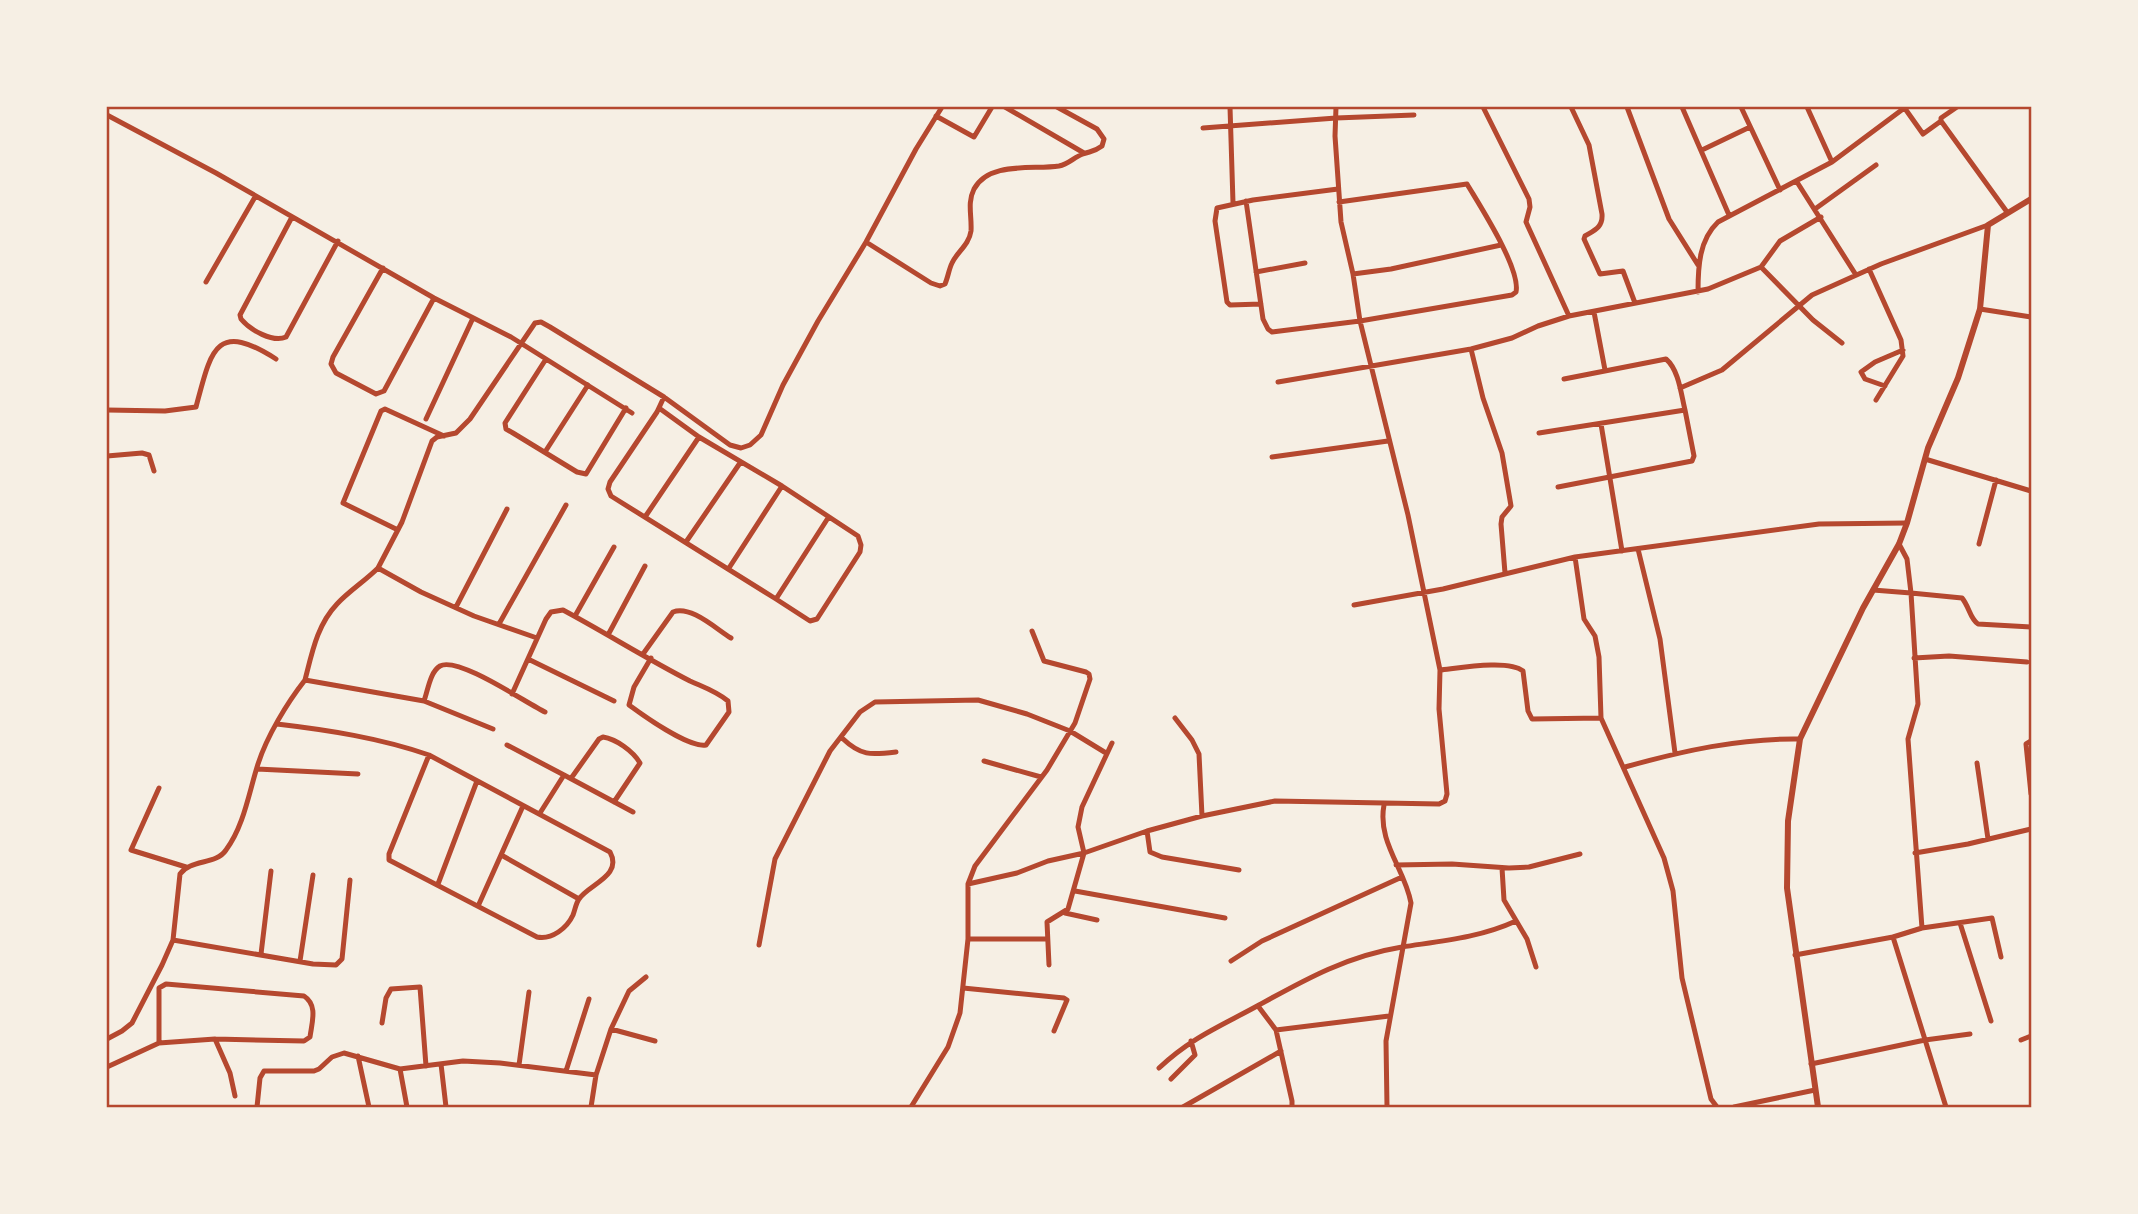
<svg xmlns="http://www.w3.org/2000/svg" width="2138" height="1214" font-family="'Source Sans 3',sans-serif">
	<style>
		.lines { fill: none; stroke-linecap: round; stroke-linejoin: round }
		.minor { stroke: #b5482f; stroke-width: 5 }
		.tertiary { stroke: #b5482f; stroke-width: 6 }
		.neatline { fill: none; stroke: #b5482f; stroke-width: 2.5 }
	</style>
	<rect width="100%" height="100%" fill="#f6efe4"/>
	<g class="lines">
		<path class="minor" d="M1005 107 1084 153
			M1230 107 1233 203
			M1483 107 1529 199 1530 207 1526 222 1569 316
			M1571 107 1589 145 1602 214C1603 227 1595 230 1585 236L1584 239 1600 274 1623 271 1635 303
			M1627 107 1669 219 1698 265
			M1682 107 1729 215
			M1741 107 1780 190
			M1807 107 1832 162
			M107 115 216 173 434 298 511 337 632 413
			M936 116 974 137 992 107
			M1941 121 2007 212
			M1203 128 1336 118 1414 115
			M1702 150 1750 127
			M1797 182 1856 275
			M1246 201 1263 319 1268 329 1272 332 1360 321 1512 295 1516 292C1521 269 1480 206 1467 184L1339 202
			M1815 209 1876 165
			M292 217 240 315 241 319C250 330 273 343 286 337L338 241
			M866 242 931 283 940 286 945 284C948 277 949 269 952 263 957 252 969 245 971 231 972 216 967 203 974 189 989 161 1033 170 1059 166 1069 164 1074 157 1083 154 1091 151 1094 152 1102 146L1104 139 1097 129 1057 107
			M1761 267 1813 320 1842 343
			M383 268 333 357 331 364 336 373 376 394 384 391 434 298
			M1869 269 1901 340 1903 356 1876 400
			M1256 272 1305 263
			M1353 274 1391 269 1501 245
			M206 282 255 197
			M1698 292C1698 267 1699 240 1718 222L1832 162 1903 109 1906 110 1923 134 1941 121V118L1957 107
			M1261 304 1230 305 1227 302 1215 221 1217 208 1253 200 1338 189
			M1980 309 2031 317
			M1594 312 1605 370
			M1471 349 1483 398 1502 453 1511 506 1502 517 1501 524 1505 573
			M546 359 505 423 506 429 513 433 577 472 586 474 626 408
			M1278 382 1471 349 1512 338 1538 326 1569 316 1708 289 1761 267 1780 241 1821 217
			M1885 386 1865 379 1861 372 1875 362 1903 350
			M1680 388 1722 370 1812 295 1881 264 1988 225
			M664 397 657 412 610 482 608 489 611 496 776 599 828 518
			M659 408 699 437 782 486 858 536 861 545 860 552 817 619 810 621 776 599
			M107 410 165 411 196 407C211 351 215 320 276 359
			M426 419 473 318
			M1601 424 1622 551
			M1539 433 1685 410C1681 394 1679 370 1666 359L1564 379
			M545 452 588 385
			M107 456 142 453 149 455 154 471
			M1272 457 1388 441
			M1925 459 2031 491
			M1558 487 1692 461 1694 456 1685 410
			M645 517 699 437
			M398 530 343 503 381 411 385 409 444 436
			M686 542 740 463
			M1899 544 1907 559 1911 593 1962 598C1969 606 1970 619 1978 624L2031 627
			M1979 544 1996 480
			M1638 549 1660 639 1675 753
			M1575 557 1584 619 1595 636 1599 657 1601 718 1664 858 1673 891 1682 978 1711 1099 1717 1107
			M378 568 402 522 432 441 437 437 456 433 470 419 535 323 541 322 550 327 664 397 730 445 741 448 750 445 761 435 783 385 818 321 866 242 916 149 942 107
			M729 568 782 486
			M1354 605 1443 589 1575 557 1819 524 1907 523
			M456 607 507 509
			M575 616 614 547
			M499 624 566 505
			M608 635 645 566
			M643 654 673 612C691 605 716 629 731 638
			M1914 658 1949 656 2027 662
			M528 659 614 701
			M1440 670C1459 668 1509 659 1523 671L1528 711 1532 719 1601 718
			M305 680C312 653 317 625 337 604 349 591 365 581 378 568L421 592 474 616 537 638
			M512 694 546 619 551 612 563 610C606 633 647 659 690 681 703 687 716 691 728 701L729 712 706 745C689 748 644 716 629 705L634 687 651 658
			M424 701C428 690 430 672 440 666 458 656 526 703 545 712
			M1175 718 1192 740 1199 754 1202 816
			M277 724C328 730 380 738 429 755L610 852C623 876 589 884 579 899 576 903 575 910 573 915 567 928 552 940 537 937L389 860V854L429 755
			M842 738C861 756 870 755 896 752
			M2031 741 2026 744 2031 794
			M507 745 564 775
			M984 761 1041 777
			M1977 763 1988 839
			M1625 767C1682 751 1740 738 1800 739
			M257 769 358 774
			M572 777 599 739 603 737C616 739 633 751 640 763L614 802
			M159 788 131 850 186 867
			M1384 805C1377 842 1405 869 1411 903L1386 1041 1387 1107
			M540 813 564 775 633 812
			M1147 831 1150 852 1162 857 1239 870
			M1915 853 1968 844 2031 829
			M503 856 579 899
			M1396 865 1452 864 1509 868 1529 867 1580 854
			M1502 868 1504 900 1527 939 1536 967
			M438 884 477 781
			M968 884 1017 873 1048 861 1084 853 1147 831 1202 816 1275 801 1439 804 1445 801 1447 794 1439 709 1440 670 1408 515 1360 321 1353 274 1341 222 1335 136 1336 107
			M1075 891 1225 918
			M479 904 523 806
			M1065 913 1097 920
			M1960 923 1991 1021
			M1922 928 1992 918 2001 957
			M1893 937 1946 1107
			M968 939H1046
			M173 940 313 964 336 965 342 959 350 880
			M759 945 775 859 830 751 860 712 875 702 978 700 1027 714 1070 731 1106 753
			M261 954 271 871
			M1795 955 1893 937 1922 928 1908 739 1918 704 1911 593 1873 590
			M300 961 313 875
			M1231 961 1262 941 1402 877
			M1049 965 1047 922 1068 909 1084 853 1078 827 1082 807 1112 743
			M963 988 1064 998 1067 1000 1054 1031
			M1258 1006 1276 1030 1292 1101V1107
			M382 1023 386 998 391 989 420 987 426 1066
			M611 1029 655 1041
			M1276 1030 1389 1016
			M107 1039 122 1031 132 1023 162 965 173 940 180 874C191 859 216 865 226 850 244 826 249 792 258 764 267 736 287 703 305 680L424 701 493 729
			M215 1039 304 1041 310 1037C312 1022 318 1005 304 996L166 984 159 988V1043L215 1039 230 1073 235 1096
			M2021 1040 2031 1036
			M358 1056 369 1107
			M441 1064 446 1107
			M1811 1064 1925 1040 1970 1034
			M519 1065 529 992
			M107 1067 159 1043
			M1159 1068C1192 1037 1221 1026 1259 1005 1306 979 1347 956 1402 947 1441 941 1479 938 1516 921
			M400 1069 407 1107
			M566 1071 589 999
			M1171 1079 1195 1055 1191 1041
			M257 1107 260 1078 264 1071H314L319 1069 332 1057 344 1053 400 1069 463 1061 500 1063 596 1075
			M591 1107 596 1075 611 1029 629 991 646 977
			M911 1107 948 1047 960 1013 968 939V884L975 866 1047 770 1075 723 1090 679 1089 674 1086 672 1044 661 1032 631
			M1183 1107 1281 1051
			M1734 1107 1815 1090"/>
		<path class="tertiary" d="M1818 1107 1787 888 1788 821 1800 739 1863 608 1899 544 1907 523 1928 448 1958 378 1980 309 1988 225 2031 199"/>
	</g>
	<rect width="2138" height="1214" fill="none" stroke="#f6efe4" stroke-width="217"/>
	<rect x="108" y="108" width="1922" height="998" class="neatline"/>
</svg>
